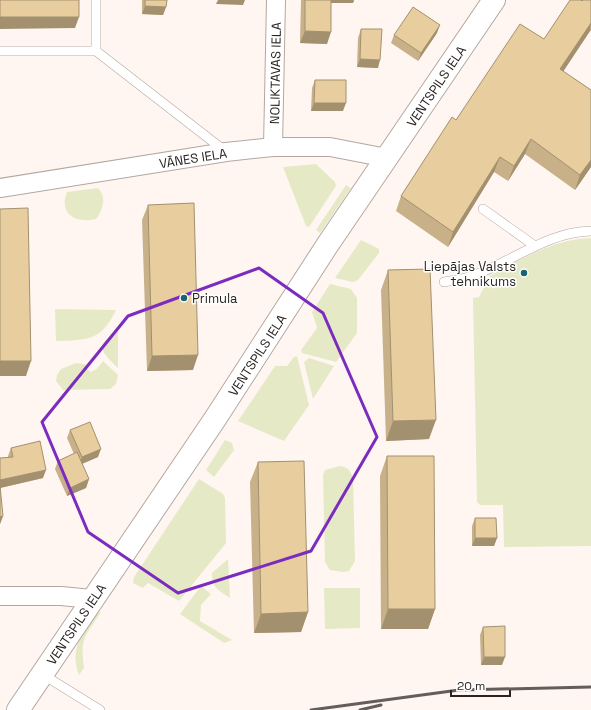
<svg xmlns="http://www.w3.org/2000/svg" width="591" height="710" font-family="'Space Grotesk',sans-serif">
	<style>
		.green { fill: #e6e9c5 }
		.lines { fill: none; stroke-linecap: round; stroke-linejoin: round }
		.lane-casing { stroke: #b5a7a0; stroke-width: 10 }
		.street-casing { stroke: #b5a7a0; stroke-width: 20 }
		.secondary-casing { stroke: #b5a7a0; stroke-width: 24 }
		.lane { stroke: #fff; stroke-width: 9 }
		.street { stroke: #fff; stroke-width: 18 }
		.secondary { stroke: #fff; stroke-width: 22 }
		.rail { stroke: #645e5b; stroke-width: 3 }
		.wall { fill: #c8b189 }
		.shaded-wall { fill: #a2906f }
		.building { fill: #e8ce9f; stroke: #a2906f }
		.marked { fill: none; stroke: #7b2cbf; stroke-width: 3; stroke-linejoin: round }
		.poi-dot { fill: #19666e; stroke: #fff; stroke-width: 1.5 }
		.labels { text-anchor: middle; stroke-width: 3; stroke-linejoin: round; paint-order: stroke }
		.street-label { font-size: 13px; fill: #292422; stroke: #fff }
		.poi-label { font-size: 13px; fill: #292422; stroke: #fff; text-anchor: end }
	</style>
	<rect width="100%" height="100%" fill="#fff6f2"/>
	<path class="green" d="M316 164 335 182 336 186 309 227 306 226 283 167Z
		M346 185 351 188 320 233 316 230Z
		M98 188C107 197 103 210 96 219 76 224 58 214 67 192Z
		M591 238V546L504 547 503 505H480L477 502 473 298 479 297 485 285 489 284 493 289 502 279H492L489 276C522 259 553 239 591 238Z
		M361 240 379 249V253L358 280 353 282 335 278Z
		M330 284 351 289 357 298V333L336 362 302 353 301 350 317 328 312 312Z
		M55 309 116 310C101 341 88 340 56 341Z
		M118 331V368C102 353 93 345 118 331Z
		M297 356 309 405 284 441 238 421 275 366H287L294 357Z
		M309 358 334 366 313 399 304 362Z
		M103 361 118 375 116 384 110 389 63 390 56 381 57 375 61 369 76 363 85 364 90 372 97 369Z
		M225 440 232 443 234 450 214 477 206 470Z
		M340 466C348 467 350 470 353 478L355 561 349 571 344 572 330 570 325 562 323 475 325 470Z
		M199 479 223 494 225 498 226 543 179 601 148 583 143 588 133 583 134 577Z
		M228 559 230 598C219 591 211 587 212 573Z
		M201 586 211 594 201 605 200 621 232 640 224 643 180 614Z
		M324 588H360V628L325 629Z
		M101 612C85 637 80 637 84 668L79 675C69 650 82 633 95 614Z"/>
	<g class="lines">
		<defs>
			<path id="lane" d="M96 0V51L225 151
				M0 51H96
				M483 209 535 246
				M444 282C454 280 465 279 474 275 514 261 547 232 591 231
				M42 674 100 710"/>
			<path id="street" d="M273 147 276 0
				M0 188 226 152 273 147H330L387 158
				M0 596H61L92 599"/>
			<path id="secondary" d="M18 710 215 419 328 244 494 0"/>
		</defs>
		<use href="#lane" class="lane-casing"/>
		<use href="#street" class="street-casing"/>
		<use href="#secondary" class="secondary-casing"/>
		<use href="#lane" class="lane"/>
		<use href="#street" class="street"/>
		<use href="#secondary" class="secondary"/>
		<path class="rail" d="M311 710 459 690 591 687
			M360 710 381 705"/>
	</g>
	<path class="wall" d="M142 0H167L166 7 163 15 142 14Z
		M301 0H354L353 3H331L327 44 300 43Z
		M591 0V31H590L563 71 591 90V167L575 190 525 154 508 181 494 172 448 247 396 211 401 196 456 120 544 39 582 1Z
		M361 29 378 68 357 67 358 38Z
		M437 33 418 61 391 43 394 35Z
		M315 80 343 111H311L312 88Z
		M148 205 193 370 147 371 142 220Z
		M388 270 429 439 386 441 381 290Z
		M70 430 98 457 82 464 89 479 86 488 67 496 55 469 58 461 74 454 67 438Z
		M11 448 43 478 0 488 3 516 0 524V458H8V456Z
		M387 456 435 609 428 629H381L380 476Z
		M258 462 308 612 301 632 254 633 250 482Z
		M475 518 497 538 494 546H472V526Z
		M483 627 502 665H481L480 635Z"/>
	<path class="shaded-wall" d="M218 0H245L243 5 216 4Z
		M328 0H354L353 3H327Z
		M145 6 166 7 163 15 142 14Z
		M0 17H79L75 28 0 29Z
		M591 23 590 31 555 84 560 69Z
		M440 25 437 33 418 61 421 53Z
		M305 31 331 32 327 44 300 43Z
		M360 59 380 60 378 68 357 67Z
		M314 103H346L343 111H311Z
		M531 139 525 154 508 181 514 166Z
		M500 157 494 172 448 247 453 232Z
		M591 160V167L575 190 580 175Z
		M198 355 193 370 147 371 152 356Z
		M0 361H31L26 376H0Z
		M436 420 429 439 386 441 393 421Z
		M101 449 98 457 79 465 82 457Z
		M46 470 43 478 0 488V480Z
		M89 479 86 488 67 496 70 488Z
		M3 516 0 524V517Z
		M475 538H497L494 546H472Z
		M388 609H435L428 629H381Z
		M308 612 301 632 254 633 261 614Z
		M484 657H505L502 665H481Z"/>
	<path class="building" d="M0 0H79V17H0Z
		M145 0H167L166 7 145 6Z
		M305 0H331V32L305 31Z
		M570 0H581L582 1 583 0H591V23L560 69 591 90V160L580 175 531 139 514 166 500 157 453 232 401 196 452 117 456 120 520 24 544 39Z
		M413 7 440 25 421 53 394 35Z
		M361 29H382L380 60 360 59Z
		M315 80H346V103H314Z
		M194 203 198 355 152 356 148 205Z
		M28 208 31 361H0V209Z
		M430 269 436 420 393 421 388 270Z
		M90 422 101 449 82 457 70 430Z
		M40 441 46 470 0 480V458L13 457 11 448Z
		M77 452 89 479 70 488 58 461Z
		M387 456H434L435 609H388Z
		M304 461 308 612 261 614 258 462Z
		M0 486 3 516 0 517Z
		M475 518H496L497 538H475Z
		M505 626V657H484L483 627Z"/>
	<path class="marked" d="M259 268 323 313 377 437 311 551 178 593 88 532 42 422 128 316Z"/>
	<g class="poi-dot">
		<circle cx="524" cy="273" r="4"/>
		<circle cx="184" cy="298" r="4"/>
	</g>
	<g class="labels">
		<g class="street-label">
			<text transform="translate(275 73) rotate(-89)" y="5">NOLIKTAVAS IELA</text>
			<text transform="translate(436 86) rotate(-56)" y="5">VENTSPILS IELA</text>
			<text transform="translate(193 158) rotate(-9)" y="5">VĀNES IELA</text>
			<text transform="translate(257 355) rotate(-57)" y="5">VENTSPILS IELA</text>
			<text transform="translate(76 624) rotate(-56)" y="5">VENTSPILS IELA</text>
		</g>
		<g class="poi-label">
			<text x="516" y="271">Liepājas Valsts<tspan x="516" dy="15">tehnikums</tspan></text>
			<text x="192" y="303" text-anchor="start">Primula</text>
		</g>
	</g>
	<path d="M451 690v6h59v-6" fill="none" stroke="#292422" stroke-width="2"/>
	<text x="457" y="690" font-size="12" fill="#292422" stroke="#ffffff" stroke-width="3" paint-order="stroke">20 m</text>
</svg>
